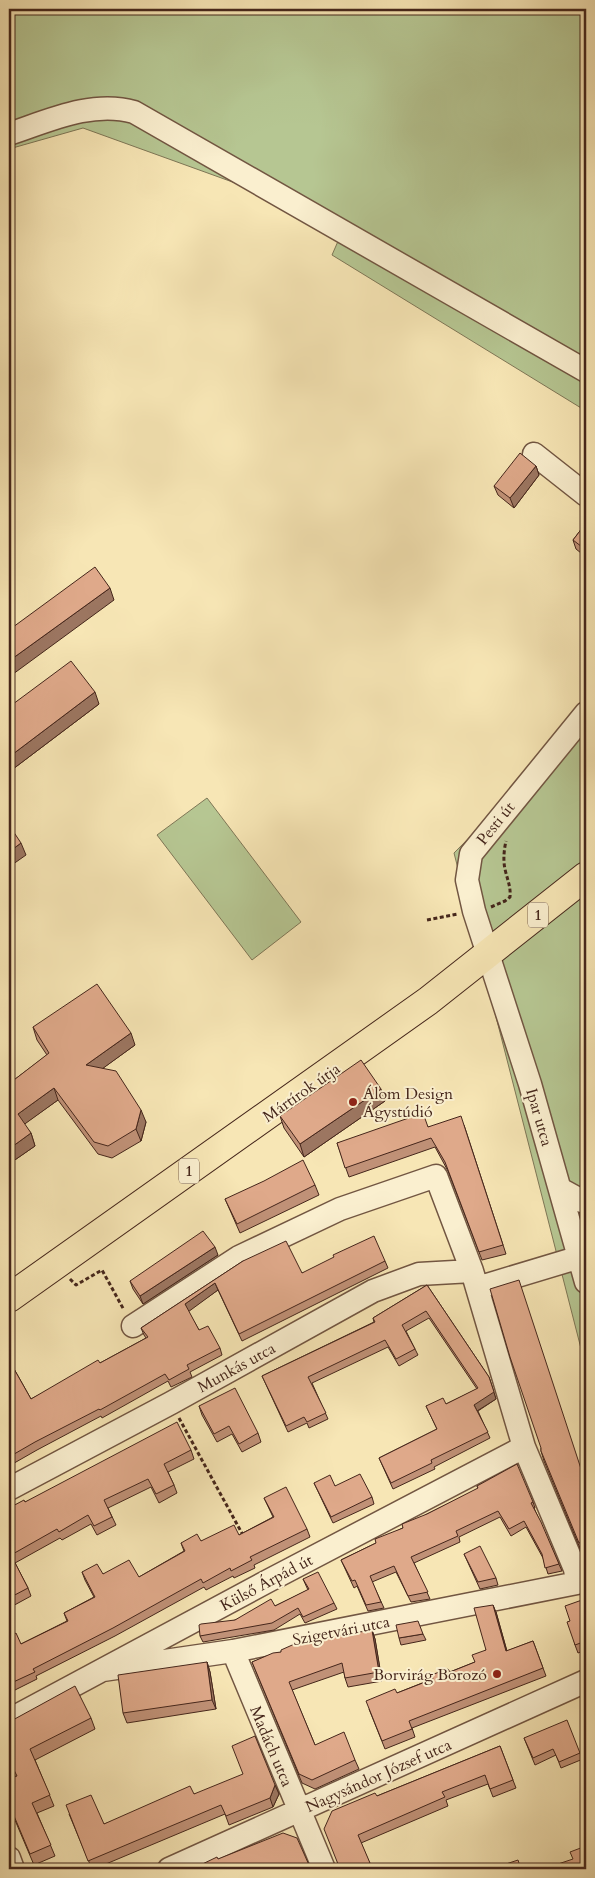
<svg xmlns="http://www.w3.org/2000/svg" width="595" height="1878" font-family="Cardo,serif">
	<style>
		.green { fill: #b6c692; stroke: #7e7656 }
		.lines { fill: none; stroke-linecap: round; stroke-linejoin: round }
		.minor-casing { stroke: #725642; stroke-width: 25 }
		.major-casing { stroke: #45261b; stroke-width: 30 }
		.path { stroke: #45261b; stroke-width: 3; stroke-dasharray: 4 2.5; stroke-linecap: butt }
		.minor { stroke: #faefcf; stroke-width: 22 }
		.major { stroke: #f7e6b5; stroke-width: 28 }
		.wall { fill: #c09177; stroke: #45261b }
		.shaded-wall { fill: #9c7661; stroke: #45261b }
		.building { fill: #dfa98a; stroke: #45261b }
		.poi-dot { fill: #8f2418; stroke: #faefcf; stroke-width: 2 }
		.labels { text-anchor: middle; stroke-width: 4; stroke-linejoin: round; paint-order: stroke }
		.shield { fill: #faefcf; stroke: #7b6251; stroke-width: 1 }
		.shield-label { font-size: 15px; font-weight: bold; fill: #45261b }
		.street-label { font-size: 16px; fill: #45261b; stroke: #faefcf }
		.poi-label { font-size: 16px; fill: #45261b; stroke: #faefcf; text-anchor: start }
	</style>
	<rect width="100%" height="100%" fill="#f7e6b5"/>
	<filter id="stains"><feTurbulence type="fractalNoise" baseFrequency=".004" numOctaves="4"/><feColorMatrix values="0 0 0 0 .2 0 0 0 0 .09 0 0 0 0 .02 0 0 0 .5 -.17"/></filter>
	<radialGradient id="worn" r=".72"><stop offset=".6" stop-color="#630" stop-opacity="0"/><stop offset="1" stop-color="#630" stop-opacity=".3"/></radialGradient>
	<path class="green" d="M9 9H586V411L332 255 346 223 83 128 9 149Z
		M586 710V1368L454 853 552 754Z
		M207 798 301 922 252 960 157 835Z"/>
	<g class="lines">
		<defs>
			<path id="minor" d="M9 134C48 121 92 100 134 112L586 371
				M534 454 586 495
				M586 713 471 854 467 880 474 911 530 1084 586 1282
				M560 1189 582 1201 586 1202
				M477 1288 580 1257
				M9 1489 171 1403 373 1291 419 1274 472 1271
				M233 1651 324 1869
				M103 1670 233 1651 577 1583 575 1569 524 1447 472 1271 436 1176 340 1209 239 1257 133 1326
				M9 1720 268 1581 524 1447
				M9 1858 13 1869
				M169 1869 586 1681"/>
			<path id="major" d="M9 1298 428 1001 586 876"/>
		</defs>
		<use href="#minor" class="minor-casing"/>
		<use href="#major" class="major-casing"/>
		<path class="path" d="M491 907 505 901 510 897C511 886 507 879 505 869 503 860 504 850 506 841
			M427 920 458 914
			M70 1279 76 1285 102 1270 124 1310
			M179 1418 244 1537"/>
		<use href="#minor" class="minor"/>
		<use href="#major" class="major"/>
	</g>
	<path class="wall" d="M536 466 539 475 514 508 498 495 494 486Z
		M586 523V557L576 549 573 540Z
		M99 704 13 769 9 764V707Z
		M33 1027 135 1045 103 1068 146 1122 141 1141 112 1158 98 1154 58 1100 24 1124 31 1133 35 1146 9 1164V1082L10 1083 47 1055 37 1040Z
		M385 1101 304 1157 284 1128 280 1116Z
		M464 1125 506 1254 482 1260 448 1171 435 1147 349 1177 337 1143 428 1127Z
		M315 1185 319 1195 240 1233 229 1208 225 1199Z
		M218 1255 143 1304 133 1289 130 1281Z
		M243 1261 302 1273 385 1261 388 1268 242 1341 218 1290 188 1311 199 1330 220 1348 222 1355 190 1372 192 1377 171 1387 168 1381 102 1418 101 1416 37 1450 9 1466V1360L31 1399 100 1363 146 1338 144 1335 141 1328Z
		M427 1285 489 1377 496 1399 478 1411 490 1438 434 1467 435 1469 393 1489 379 1458 437 1429 426 1406 446 1404 477 1389 429 1318 406 1331 418 1355 399 1366 388 1347 312 1383 328 1419 309 1428 307 1423 288 1432 262 1376 374 1322 373 1318Z
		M199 1406 258 1433 261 1442 242 1452 232 1434 217 1442 202 1415Z
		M541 1448 586 1483V1551L582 1553 544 1461 541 1451Z
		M191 1450 194 1459 168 1472 174 1485 177 1493 159 1503 151 1487 108 1508 116 1525 97 1535 91 1524 62 1540 60 1538 15 1563 28 1588 31 1596 9 1608V1508L25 1502Z
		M314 1483 335 1486 372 1497 374 1504 333 1523Z
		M477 1486 533 1502 535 1508H534L562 1571 548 1574 543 1558 526 1527 511 1536 500 1517 459 1537 460 1542 414 1563 430 1599 411 1602 396 1572 372 1582 384 1608 368 1611 357 1586 354 1588 341 1560 376 1543 427 1514 478 1489Z
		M264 1498 307 1529 310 1537 254 1565 255 1568 234 1578 233 1576 206 1590 204 1587 115 1636 36 1676 37 1679 9 1693V1637L21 1644 67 1621 64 1613 94 1597 85 1580 82 1572 139 1577 184 1551 181 1543 201 1541 239 1535 273 1517Z
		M464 1554 496 1578 498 1585 480 1589Z
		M303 1579 334 1603 337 1609 305 1623 300 1614 274 1630 203 1642 200 1636 235 1620 275 1606 308 1590Z
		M586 1611V1650L578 1653 575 1645 570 1621Z
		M496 1612 507 1651 533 1641 546 1676 412 1728 415 1737 385 1749 369 1709 397 1693 475 1662 486 1650Z
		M372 1630 375 1639 382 1681 348 1687 345 1678 344 1672 292 1690 315 1745 355 1760 359 1769 315 1789 302 1783 252 1662 281 1652Z
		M423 1634 426 1640 401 1645 399 1638Z
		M207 1662 210 1672 216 1709 127 1723 123 1713Z
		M91 1718 95 1729 35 1760 54 1806 37 1813 55 1856 34 1865 9 1806V1779L15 1776 9 1763V1721Z
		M524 1738 580 1753 583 1759 561 1768 556 1755 535 1765Z
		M500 1746 516 1788 493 1797 488 1784 446 1800 448 1806 361 1843 372 1869H340L377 1796Z
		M275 1785 279 1794 273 1807 229 1825 225 1814 94 1869H92L69 1814 104 1824 194 1794Z"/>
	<path class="shaded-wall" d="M536 466 539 475 514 508 510 498Z
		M110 588 114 600 9 677V661Z
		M95 692 99 704 13 769 9 757Z
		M21 843 26 855 9 867V852Z
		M131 1033 135 1045 91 1077 86 1065Z
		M54 1088 58 1100 22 1126 18 1114Z
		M381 1089 385 1101 304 1157 300 1144Z
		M141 1110 146 1122 141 1141 136 1129Z
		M31 1133 35 1146 9 1164V1149Z
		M215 1247 218 1255 143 1304 140 1296Z
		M215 1283 218 1290 188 1312 185 1304Z
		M489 1377 496 1399 477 1411 474 1405Z
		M493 1605 496 1612 509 1659 506 1651Z
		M372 1630 375 1639 382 1681 379 1672Z
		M207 1662 210 1672 216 1709 212 1700Z
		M275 1785 279 1794 273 1807 270 1798Z"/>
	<path class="building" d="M520 453 536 466 510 498 494 486Z
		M586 523V550L573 540Z
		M95 567 110 588 9 661V630Z
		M71 661 95 692 9 757V707Z
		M9 825 21 843 9 852Z
		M97 984 131 1033 86 1065 116 1071 141 1110 136 1129 108 1146 94 1142 54 1088 18 1114 31 1133 9 1149V1082L10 1083 49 1053 33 1027Z
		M361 1060 381 1089 300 1144 280 1116Z
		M423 1113 428 1127 461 1116 503 1245 479 1252 445 1162 431 1138 345 1168 337 1143Z
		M303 1160 315 1185 237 1224 225 1199 264 1181Z
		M203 1231 215 1247 140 1296 130 1281Z
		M374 1236 385 1261 239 1334 215 1283 185 1304 199 1330 208 1326 220 1348 187 1365 189 1369 169 1380 165 1374 100 1410 99 1409 35 1442 9 1457V1360L31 1399 98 1360 100 1363 148 1337 141 1328 243 1261 286 1241 302 1273 334 1257 333 1255Z
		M519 1280 586 1484V1541L579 1543 541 1451V1448L510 1357 490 1289Z
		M427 1285 489 1377 494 1392 474 1405 488 1432 431 1460 432 1463 391 1483 379 1458 437 1429 426 1406 443 1398 446 1404 478 1388 426 1311 402 1325 415 1349 396 1359 385 1340 308 1377 326 1413 307 1422 304 1417 286 1426 262 1376 375 1322 373 1318Z
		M235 1388 258 1433 239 1444 229 1426 214 1434 199 1406Z
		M177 1422 191 1450 164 1464 174 1485 156 1494 148 1479 104 1500 112 1517 94 1526 88 1515 59 1532 57 1529 11 1555 28 1588 9 1598V1508L24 1500 25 1502Z
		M517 1464 533 1502 531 1503 541 1522 559 1564 545 1568 542 1554 524 1521 509 1529 498 1511 456 1531 458 1536 411 1557 428 1592 408 1596 394 1566 370 1576 381 1602 366 1605 355 1580 352 1581 341 1560 376 1543 375 1539 403 1528 402 1524 427 1514 478 1488 477 1486Z
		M360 1474 372 1497 331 1517 314 1483 330 1475 335 1486Z
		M286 1487 307 1529 250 1557 252 1560 231 1571 230 1568 203 1583 201 1579 113 1628 33 1669 35 1672 9 1684V1637L16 1633 21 1644 68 1621 64 1613 95 1597 82 1572 97 1564 103 1574 129 1560 139 1577 185 1551 181 1543 197 1534 201 1541 234 1525 239 1535 274 1517 264 1498Z
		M480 1546 496 1578 478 1582 464 1554Z
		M318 1572 334 1603 303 1617 298 1608 272 1623 200 1636 199 1625 201 1624 235 1620 271 1599 275 1606 309 1589 303 1579Z
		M582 1600 586 1611V1641L575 1645 567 1622 570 1621 565 1606Z
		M493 1605 506 1651 533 1641 543 1668 409 1721 412 1729 382 1741 366 1701 395 1689 397 1693 433 1679 431 1675 448 1669 450 1672 475 1662 472 1655 486 1650 474 1608Z
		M418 1621 423 1634 399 1638 396 1625Z
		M372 1630 379 1672 345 1678 342 1663 289 1682 315 1745 344 1732 355 1760 312 1780 299 1774 252 1662 273 1653 281 1652V1650L299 1642Z
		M207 1662 212 1700 123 1713 118 1675Z
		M75 1686 91 1718 30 1749 50 1795 32 1803 51 1845 30 1854 9 1804V1779L17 1776 9 1760V1721H11Z
		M567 1720 580 1753 559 1762 553 1749 533 1758 524 1738Z
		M255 1736 275 1785 270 1798 226 1816 221 1805 88 1861 66 1805 91 1795 104 1824 190 1786 194 1794 243 1774 232 1746Z
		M500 1746 513 1780 490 1789 485 1775 442 1792 445 1797 358 1835 370 1863 354 1869H340L324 1829 332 1811 375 1793 377 1796Z
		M283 1833 297 1838 309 1865 312 1869H281V1868L277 1869H192L217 1857 218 1859Z
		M586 1846V1869H543L573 1859 570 1852Z
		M518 1860 521 1869H501L500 1866Z"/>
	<g class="poi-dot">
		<circle cx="353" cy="1102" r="5"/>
		<circle cx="497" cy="1674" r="5"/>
	</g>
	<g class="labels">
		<g class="shield">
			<rect x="528" y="902.5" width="20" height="25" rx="4"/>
			<rect x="179" y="1158.5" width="20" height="25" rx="4"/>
		</g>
		<g class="shield-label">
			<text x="538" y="920">1</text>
			<text x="189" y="1176">1</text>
		</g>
		<g class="street-label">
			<text transform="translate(495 823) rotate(-51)" y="6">Pesti út</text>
			<text transform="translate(301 1092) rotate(-35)" y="6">Mártírok útja</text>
			<text transform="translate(540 1117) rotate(74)" y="6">Ipar utca</text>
			<text transform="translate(236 1367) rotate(-29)" y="6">Munkás utca</text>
			<text transform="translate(266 1582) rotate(-28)" y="6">Külső Árpád út</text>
			<text transform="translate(341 1630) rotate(-11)" y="6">Szigetvári utca</text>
			<text transform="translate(272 1746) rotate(67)" y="6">Madách utca</text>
			<text transform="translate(378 1775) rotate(-24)" y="6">Nagysándor József utca</text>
		</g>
		<g class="poi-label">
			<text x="363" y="1099">Álom Design<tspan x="363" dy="18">Ágystúdió</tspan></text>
			<text x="487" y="1680" text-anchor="end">Borvirág Borozó</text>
		</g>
	</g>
	<rect width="595" height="1878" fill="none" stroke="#f7e6b5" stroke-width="30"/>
	<rect x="10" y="10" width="575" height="1858" fill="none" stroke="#45261b" stroke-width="2.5"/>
	<rect x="15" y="15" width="565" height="1848" fill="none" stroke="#45261b"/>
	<rect width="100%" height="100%" filter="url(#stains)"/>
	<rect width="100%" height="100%" fill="url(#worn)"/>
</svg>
